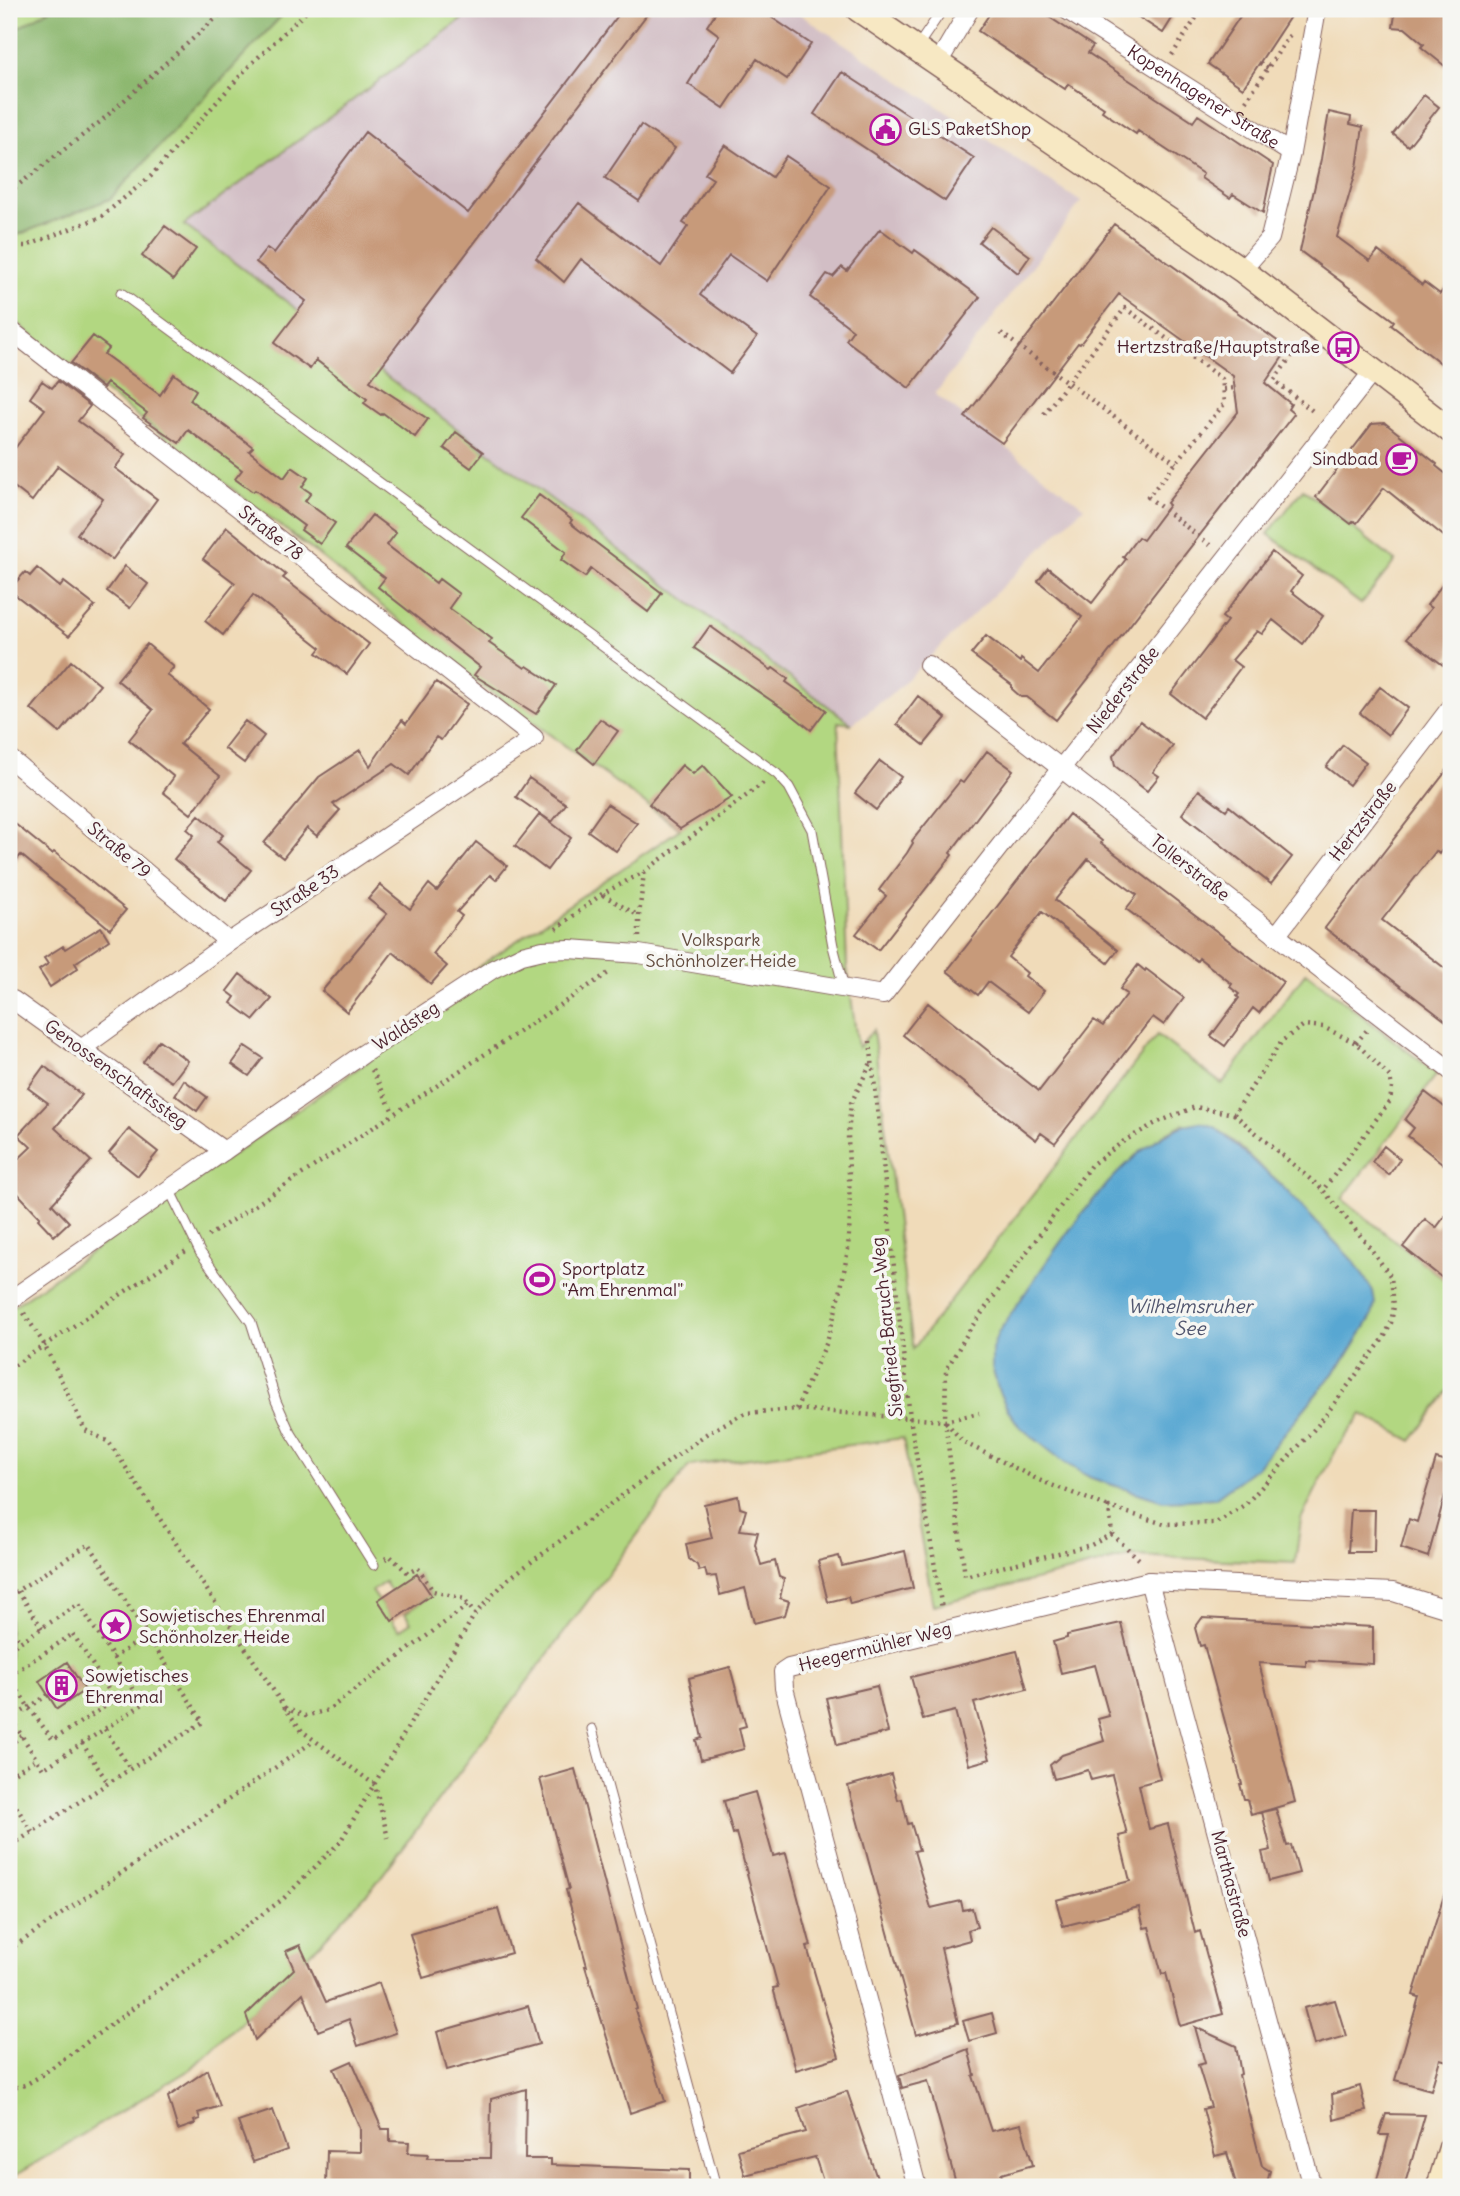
<svg xmlns="http://www.w3.org/2000/svg" width="1460" height="2196" font-family="Delius,sans-serif">
	<style>
		.industrial { fill: #d2bec5 }
		.green { fill: #b2d781; stroke: #7e7b56; stroke-width: 2; fill-rule: evenodd }
		.forest { fill: #8db86f; stroke: #6c6c4d; stroke-width: 2 }
		.water { fill: #59a7d2; stroke: #52637e; stroke-width: 2 }
		.building { fill: #c79a7a }
		.lines { fill: none; stroke-linecap: round; stroke-linejoin: round }
		.lane-casing { stroke: #84615d; stroke-width: 11 }
		.street-casing { stroke: #84615d; stroke-width: 20 }
		.secondary-casing { stroke: #84615d; stroke-width: 27 }
		.path { stroke: #84615d; stroke-width: 4.5; stroke-dasharray: 2 5; stroke-linecap: butt }
		.lane { stroke: #fff; stroke-width: 9 }
		.street { stroke: #fff; stroke-width: 18 }
		.secondary { stroke: #f7e8c3; stroke-width: 24 }
		.labels { text-anchor: middle; stroke-width: 7; stroke-linejoin: round; paint-order: stroke }
		.street-label { font-size: 18px; fill: #4a1f2b; stroke: #f6f6f2 }
		.poi-label { font-size: 18px; fill: #4a1f2b; stroke: #f6f6f2; text-anchor: start }
		.park-label { font-size: 18px; fill: #644d40; stroke: #f6f6f2 }
		.water-label { font-size: 19px; font-style: italic; fill: #50556e; stroke: #f6f6f2 }
	</style>
	<rect width="100%" height="100%" fill="#f6f6f2"/>
	<filter id="ink" filterUnits="userSpaceOnUse"><feTurbulence type="fractalNoise" baseFrequency=".0143" numOctaves="2"/><feDisplacementMap in="SourceGraphic" scale="14" xChannelSelector="R" yChannelSelector="G"/><feConvolveMatrix kernelMatrix="1 2 1 2 8 2 1 2 1" color-interpolation-filters="sRGB"/></filter>
	<filter id="wash" filterUnits="userSpaceOnUse"><feTurbulence type="fractalNoise" baseFrequency=".00686" numOctaves="4" result="noise"/><feDisplacementMap in="SourceGraphic" scale="28" xChannelSelector="R" yChannelSelector="G"/><feGaussianBlur stdDeviation="1.57" result="paint"/><feColorMatrix in="noise" values="0 0 0 0 0 0 0 0 0 0 0 0 0 0 0 0 0 1.4 0 .05"/><feComposite in="paint" operator="in"/></filter>
	<g filter="url(#wash)">
		<rect width="100%" height="100%" fill="#f0dbb9"/>
		<path class="industrial" d="M476 9H792L1081 202 935 394 1084 507 896 690 852 724 183 225Z"/>
		<path class="green" d="M23 9H476L184 225 852 724 838 722 847 967 858 1048 873 1030 913 1349 1157 1035 1222 1084 1306 972 1437 1074 1342 1199 1451 1285V1387L1412 1441 1362 1414 1337 1448 1301 1519 1295 1563 1131 1556 933 1605 903 1438 689 1466 374 1886 309 1955 191 2069 9 2179V1309L435 1015 471 972 680 829 462 671 325 560 29 333 9 315V18ZM1183 1124 1215 1127 1236 1144 1283 1187 1355 1263 1373 1291 1348 1355 1257 1467 1163 1501 1091 1478 1065 1462 1019 1426 999 1392 992 1367 998 1333 1061 1244 1135 1156 1166 1133ZM417 1574 431 1595 405 1613 411 1622 399 1630 372 1591 385 1582 393 1595Z
			M1303 489 1395 561 1361 604 1268 534Z"/>
		<path class="forest" d="M51 9H288L110 199 15 236 9 237V33Z"/>
		<path class="water" d="M1199 1122 1215 1127 1283 1187 1355 1263 1373 1291 1375 1303 1372 1316 1348 1355 1257 1467 1215 1498 1188 1500 1163 1501 1091 1478 1065 1463 1019 1426 1008 1410 999 1392 992 1367V1349L998 1333C1040 1273 1124 1132 1199 1122Z"/>
		<g id="blocks">
			<path class="building" d="M623 9H651L370 381 428 419 415 437 383 413 381 415 364 403 367 399 316 360 310 369 274 343 306 301 256 262 267 248 274 253 365 132 468 213Z
				M718 9H759L811 44 787 79 757 59 724 108 688 84 719 35 707 26Z
				M993 9H1037L1093 46 1088 53 1193 122 1198 115 1273 165 1263 213 1233 194 1230 198 1201 178 1203 174 1138 131 1136 134 1102 111 1104 108 1068 84 1065 89 978 31Z
				M1126 9H1178L1163 33Z
				M1245 9H1295L1243 88 1208 64Z
				M1396 9H1446L1451 19V71L1421 47 1424 44 1405 28 1393 27Z
				M842 72 974 158 945 201 814 114Z
				M1424 95 1439 107 1408 146 1393 134Z
				M1329 112 1351 117 1350 124 1363 127 1357 168 1337 237 1370 261 1378 251 1422 285 1424 282 1440 294 1451 279V371L1391 325 1394 321 1300 251 1321 159Z
				M641 125 675 148 639 201 605 178Z
				M725 145 772 177 786 156 831 186 767 281 729 255 700 295 757 337 730 373 581 259 564 282 536 258 579 203 661 266 688 226 683 223 713 179 705 174Z
				M1114 224 1283 345 1279 351 1284 355 1265 383 1291 404 1288 409 1294 414 1056 720 1027 697H1021L1012 689V685L971 654 986 636 1020 662 1021 659 1039 673 1082 617 1038 581 1048 568 1092 603 1126 559 1123 557 1138 537 1143 540 1169 505 1167 503 1238 412 1233 376 1119 294 1080 344 1078 343 1002 443 965 417Z
				M165 226 196 249 173 280 142 256Z
				M991 227 1030 256 1018 273 979 242Z
				M880 229 913 253 915 250 980 297 909 388 846 340 853 330 810 297 827 274 833 277 842 267 847 271Z
				M93 336 109 348 104 354 160 395 174 374 196 390 190 400 253 447 249 451 284 478 292 467 308 478 302 487 311 493 305 501 335 523 320 544 301 530 304 526 255 490 253 492 235 479 242 470 188 430 179 443 143 418 147 413 107 383 103 388 71 363Z
				M42 381 52 388 58 381 90 406 78 421 125 455 115 468 157 499 112 560 77 534 103 499 58 466 32 501 9 483V456L45 409 30 398Z
				M1385 423 1437 464 1436 466 1451 478V542L1384 488 1357 523 1354 521 1351 524 1316 497 1372 424Z
				M456 432 483 452 471 468 444 448Z
				M539 495 572 520 570 523 662 593 648 612 591 569 585 577 561 560 566 552 521 518Z
				M372 515 396 533 387 545 436 583 439 579 459 594 449 608 492 639 489 643 525 668 527 666 556 685 536 714 474 675 480 667 378 587 385 578 346 548Z
				M227 527 286 575 283 578 369 644 347 674 317 653 321 648 253 595 223 635 205 621 235 583 203 559Z
				M1272 552 1302 576 1291 591 1323 616 1303 644 1273 620 1262 634 1257 631 1232 660 1241 667 1202 718 1171 694 1227 621 1222 617Z
				M125 566 148 584 130 608 107 591Z
				M37 568 60 587 64 582 95 606 69 636 9 590 25 572 30 576Z
				M1451 573V653L1443 665 1407 638 1431 608 1427 605Z
				M710 626 771 670 773 668 788 679 786 682 826 710 811 730 791 714 694 648Z
				M147 644 174 667 167 675 209 709 180 744 220 776 191 814 163 792 174 777 129 740 153 710 117 680Z
				M71 661 100 685 60 733 31 709Z
				M436 682 467 704 441 740 436 737 409 775 394 764 333 804 340 810 317 836 307 828 283 858 264 843 319 777 360 750 370 766 402 720 406 724Z
				M1380 687 1408 708 1388 735 1360 713Z
				M918 696 946 718 924 745 897 724Z
				M600 719 618 731 594 764 577 750Z
				M245 721 264 736 244 763 224 748Z
				M1140 721 1173 746 1153 772 1159 776 1147 791 1115 766 1113 756Z
				M1343 745 1366 762 1349 785 1326 767Z
				M987 751 1013 770 950 853 952 855 878 950 856 934 886 896 879 890 907 853 913 843 912 841 960 781 963 783Z
				M880 761 901 777 876 810 855 793Z
				M682 765 693 774 703 765 732 797 680 829 649 804Z
				M1451 765V837L1439 854 1436 851 1382 920 1451 973V1025L1325 928Z
				M529 778 566 804 552 822 516 797Z
				M1199 790 1226 810 1229 806 1292 857 1271 884 1182 814Z
				M607 804 637 823 616 851 588 831Z
				M540 814 571 838 547 870 515 846Z
				M1069 814 1102 841 1101 843 1283 982 1259 1013 1253 1008 1225 1046 1211 1036 1239 998 1237 996 1239 994 1230 987 1232 984 1199 958 1197 961 1126 909 1137 895 1088 859 1055 900 1118 950 1108 963 1042 912 1008 957 1027 973 1025 976 1044 991 1028 1012 988 982 978 995 947 971Z
				M199 815 223 835 217 842 251 870 226 901 174 859 194 835 187 829Z
				M9 819 52 854 54 852 126 910 110 929 21 855 9 868Z
				M476 842 507 866 496 880 490 875 457 912 462 916 433 954 447 966 431 984 393 952 347 1012 322 991 387 914 368 899 380 885 410 909 429 884 437 891Z
				M101 927 109 940 75 963 78 968 50 987 39 970 48 964 44 958 63 946 65 949Z
				M1138 965 1145 971 1146 969 1184 998 1164 1025 1153 1017 1147 1024 1055 1143 1041 1133 1036 1140 903 1035 928 1003 1039 1091 1094 1020 1103 1026 1127 994 1120 989Z
				M240 974 272 999 254 1020 231 1003 235 997 227 991Z
				M159 1040 188 1061 172 1082 143 1062Z
				M245 1046 263 1058 249 1076 232 1064Z
				M44 1066 82 1095 55 1128 91 1161 52 1204 69 1222 54 1236 38 1219 40 1217 9 1184V1168L31 1147 18 1135 48 1103 28 1088Z
				M184 1080 207 1097 197 1111 175 1095Z
				M1425 1092 1451 1112V1170L1408 1136 1414 1128 1405 1120Z
				M129 1129 158 1152 138 1176 109 1153Z
				M1384 1146 1400 1159 1389 1175 1372 1162Z
				M1451 1208V1285L1403 1247 1425 1219 1436 1228Z
				M1436 1459 1451 1463V1497L1445 1495 1428 1557 1401 1548 1409 1519 1417 1522Z
				M738 1496 740 1508 746 1510 740 1530 758 1532 755 1544 761 1565 775 1561 779 1577 784 1579 780 1598 789 1601 785 1615 754 1623 745 1588 720 1595 716 1576 707 1577 705 1569 699 1571 697 1565 689 1559 686 1544 712 1538 704 1504Z
				M1351 1510H1375L1374 1552H1348Z
				M905 1551 913 1588 850 1604 848 1597 828 1602 818 1561 839 1556 842 1566Z
				M417 1574 431 1595 392 1621 378 1600Z
				M1202 1618 1373 1627V1664L1306 1660V1666L1259 1663 1295 1802 1251 1815 1247 1799H1244L1240 1784H1242L1204 1645 1200 1646 1195 1628Z
				M1121 1623 1160 1779 1139 1785 1149 1829 1168 1824 1195 1933 1200 1931 1223 2014 1180 2026 1166 1973 1162 1974 1149 1927 1144 1928 1139 1907 1063 1926 1056 1900 1130 1881 1119 1836 1127 1834 1112 1775 1091 1780 1088 1770 1054 1779 1050 1765 1062 1755 1104 1741 1098 1719 1109 1716 1095 1665 1061 1673 1053 1642 1067 1638V1635Z
				M1017 1651 1027 1689 974 1703 990 1759 969 1765 955 1711 923 1719 911 1677Z
				M67 1662 85 1690 57 1709 39 1681Z
				M730 1667 746 1726 739 1728 744 1749 701 1760 696 1740 702 1738 689 1678Z
				M877 1686 888 1732 837 1745 826 1698Z
				M575 1769 637 2009 635 2010 665 2101 630 2113 585 1966H587L566 1890 569 1889 540 1779Z
				M891 1774 898 1800 902 1799 908 1824 911 1823 919 1850 914 1851 931 1908 961 1901 963 1910 972 1908 977 1927 968 1930 970 1940 941 1948 958 2023 916 2035 848 1786Z
				M755 1792 773 1856 786 1853 811 1946 807 1947 839 2057 796 2070 773 1988 778 1987 736 1833 733 1834 724 1801Z
				M1276 1809 1287 1846 1291 1845 1299 1873 1269 1881 1262 1852 1271 1850 1262 1812Z
				M1447 1886H1451V2062L1440 2059 1431 2090 1395 2080 1419 1997 1413 1995Z
				M498 1909 511 1953 423 1978 410 1934Z
				M300 1945 326 2002 379 1983 396 2033 358 2046 349 2019 318 2031 303 1993 255 2040 246 2015 294 1969 286 1951Z
				M1335 2000 1346 2036 1314 2045 1304 2008Z
				M528 2006 539 2044 447 2070 437 2032Z
				M992 2013 997 2033 969 2041 963 2021Z
				M1195 2027 1236 2046 1241 2074 1239 2075 1262 2166 1270 2171 1266 2187H1237L1227 2153 1215 2156 1203 2109 1211 2107 1198 2065 1205 2063Z
				M968 2049 975 2075 973 2076 991 2131 1021 2124 1027 2145 1033 2165 1001 2174 1005 2187H957L928 2081 902 2088 899 2076Z
				M352 2061 382 2129H390V2141L409 2142 408 2153 428 2154 427 2158H490L491 2099 526 2089 525 2159H551V2165L689 2170V2187H461V2185H426V2187H326L327 2151 360 2152V2128L334 2069Z
				M207 2070 220 2106 198 2113 200 2119 194 2121 195 2124 178 2130 168 2097Z
				M1360 2086 1366 2111 1334 2120 1332 2094Z
				M847 2091 880 2187H825L815 2157 745 2175 738 2150 806 2132 798 2108Z
				M273 2110 287 2150 253 2162 238 2122Z
				M1386 2114 1425 2115 1404 2187H1375L1389 2135H1379Z"/>
		</g>
	</g>
	<g filter="url(#ink)">
		<use href="#blocks" fill-opacity="0" stroke="#84615d" stroke-width="2"/>
		<g class="lines">
			<defs>
				<path id="lane" d="M917 47 943 9
					M121 293 777 774 789 787 812 830 833 946 844 988
					M169 1189 200 1252 251 1322 276 1401 289 1430 374 1565
					M592 1729 716 2187"/>
				<g id="street">
					<path id="s1" d="M1065 9 1291 153"/>
					<path d="M938 63 970 9"/>
					<path d="M1242 270 1270 238 1291 153 1317 9"/>
					<path d="M9 329 534 738 229 942 81 1049"/>
					<path d="M928 665 1451 1071"/>
					<path d="M9 758 229 942"/>
					<path d="M1276 936 1451 707"/>
					<path d="M9 1004 13 1000 224 1151"/>
					<path d="M9 1301 363 1054 493 969 522 955 543 950 570 949 639 954 883 995 1374 370"/>
					<path d="M1149 1581 1312 2187"/>
					<path d="M917 2187 784 1688 783 1672 789 1668 1149 1581 1393 1592 1451 1610"/>
				</g>
				<path id="secondary" d="M858 9 1242 270 1451 431
					M1439 2187 1451 2148"/>
			</defs>
			<use href="#lane" class="lane-casing"/>
			<use href="#street" class="street-casing"/>
			<use href="#secondary" class="secondary-casing"/>
			<path class="path" d="M1172 55 1202 9
				M1260 63 1268 68
				M1246 101 1291 33
				M9 192 100 122 226 9
				M9 246H26L101 217 151 176 247 68 309 9
				M1001 333 1176 463
				M1296 350 1274 380 1315 413
				M1224 389 1235 388
				M1044 414 1125 308 1222 379 1225 403 1148 497 1211 546
				M603 895 639 916
				M556 929 602 894 644 872 766 781
				M639 937V916L644 872
				M870 1041 910 1418 942 1609
				M1356 1043 1367 1030
				M372 1070 393 1112
				M1234 1114 1323 1190
				M208 1236 610 972
				M24 1313 44 1344 85 1430 109 1442 285 1708 302 1731 375 1785 388 1838
				M9 1369 186 1251
				M796 1409 827 1342 840 1294 848 1249 850 1217 848 1135 851 1103 872 1061
				M946 1422 963 1442 1041 1481 1109 1507
				M1112 1534 1091 1545 965 1576 945 1421 946 1370 970 1329 1091 1165 1124 1141 1156 1123 1195 1107 1234 1114 1282 1041 1304 1025 1323 1027 1356 1043 1390 1077 1392 1088 1390 1101 1323 1190 1368 1245 1391 1277 1394 1306 1391 1323 1384 1338 1318 1425 1246 1504 1216 1523 1164 1524 1109 1507 1112 1534 1141 1561
				M385 1559 390 1556 408 1573 418 1568 433 1591 464 1599 468 1605
				M18 1591 42 1628
				M9 1596 89 1544 203 1722 9 1847
				M9 1625 20 1642
				M73 1634 115 1700 53 1740 29 1708 9 1676Z
				M9 1649 79 1604 143 1704 43 1769 9 1716
				M113 1658 147 1636
				M285 1708 305 1716 328 1710 468 1605 475 1614
				M11 1719 48 1695
				M105 1729 130 1769
				M82 1743 108 1783
				M9 1745 22 1736
				M9 1776 36 1759
				M9 1795 32 1832
				M9 1950 314 1741
				M9 2089 25 2085 39 2077 283 1899 340 1842 475 1614 508 1579 709 1432 745 1413 796 1409 945 1421 979 1413"/>
			<use href="#lane" class="lane"/>
			<use href="#street" class="street"/>
			<use href="#secondary" class="secondary"/>
		</g>
	</g>
	<defs>
		<symbol id="civic-ring" viewBox="-11 -11 22 22"><circle r="9.5" fill="#f6f6f2" stroke="#b5179e" stroke-width="1.5"/><path d="M-.6-6.5H3V-4.5H.6V-3L4-1V1h2V6H-6V1h2V-1L-.6-3ZM-1.2 2.5V6h2.4V2.5Z" fill="#b5179e"/></symbol>
		<symbol id="bus-ring" viewBox="-11 -11 22 22"><circle r="9.5" fill="#f6f6f2" stroke="#b5179e" stroke-width="1.5"/><path d="M-5-6H5V4H4V6H2V4H-2V6H-4V4H-5ZM-3.5-4V0h7V-4ZM-3.5 1.2v1.5H-2V1.2ZM2 1.2v1.5H3.5V1.2Z" fill="#b5179e"/></symbol>
		<symbol id="cafe-ring" viewBox="-11 -11 22 22"><circle r="9.5" fill="#f6f6f2" stroke="#b5179e" stroke-width="1.5"/><path d="M-5.5-4.5H6V0H3Q3 3.5 0 3.5H-2.5Q-5.5 3.5-5.5 0ZM3-3.2v2h1.7v-2ZM-6 4.5H4V6H-6Z" fill="#b5179e"/></symbol>
		<symbol id="stadium-ring" viewBox="-11 -11 22 22"><circle r="9.5" fill="#f6f6f2" stroke="#b5179e" stroke-width="1.5"/><path d="M0-5a6.5 5 0 1 0 0 10a6.5 5 0 1 0 0-10ZM-3.5-1.8h7v3.6h-7Z" fill="#b5179e"/></symbol>
		<symbol id="sight-ring" viewBox="-11 -11 22 22"><circle r="9.5" fill="#f6f6f2" stroke="#b5179e" stroke-width="1.5"/><path d="M0-6L1.8-2.2L6-1.7L2.9 1.2L3.7 5.4L0 3.3L-3.7 5.4L-2.9 1.2L-6-1.7L-1.8-2.2Z" fill="#b5179e"/></symbol>
		<symbol id="building-ring" viewBox="-11 -11 22 22"><circle r="9.5" fill="#f6f6f2" stroke="#b5179e" stroke-width="1.5"/><path d="M-4-6H4V6H1V3H-1V6H-4ZM-2.5-4.3h1.7v1.8h-1.7ZM.8-4.3h1.7v1.8H.8ZM-2.5-1h1.7V.8h-1.7ZM.8-1h1.7V.8H.8Z" fill="#b5179e"/></symbol>
	</defs>
	<g fill-rule="evenodd">
		<use href="#civic-ring" x="868" y="112" width="35" height="35"/>
		<use href="#bus-ring" x="1326" y="330" width="35" height="35"/>
		<use href="#cafe-ring" x="1384" y="442" width="35" height="35"/>
		<use href="#stadium-ring" x="522" y="1262" width="35" height="35"/>
		<use href="#sight-ring" x="98" y="1608" width="35" height="35"/>
		<use href="#building-ring" x="44" y="1668" width="35" height="35"/>
	</g>
	<g class="labels">
		<g class="street-label">
			<text dy="6" stroke="none"><textPath href="#s1" startOffset="164">Kopenhagener Straße</textPath></text>
			<text transform="translate(271 533) rotate(38)" y="6">Straße 78</text>
			<text transform="translate(1123 690) rotate(-52)" y="6">Niederstraße</text>
			<text transform="translate(1363 821) rotate(-52)" y="6">Hertzstraße</text>
			<text transform="translate(119 850) rotate(40)" y="6">Straße 79</text>
			<text transform="translate(1190 868) rotate(38)" y="6">Tollerstraße</text>
			<text transform="translate(305 891) rotate(-34)" y="6">Straße 33</text>
			<text transform="translate(406 1026) rotate(-33)" y="6">Waldsteg</text>
			<text transform="translate(116 1074) rotate(36)" y="6">Genossenschaftssteg</text>
			<text transform="translate(887 1327) rotate(-96)" y="6">Siegfried-Baruch-Weg</text>
			<text transform="translate(875 1647) rotate(-14)" y="6">Heegermühler Weg</text>
			<text transform="translate(1231 1884) rotate(75)" y="6">Marthastraße</text>
		</g>
		<g class="poi-label">
			<text x="908" y="135">GLS PaketShop</text>
			<text x="1320" y="353" text-anchor="end">Hertzstraße/Hauptstraße</text>
			<text x="1378" y="465" text-anchor="end">Sindbad</text>
			<text x="562" y="1275">Sportplatz<tspan x="562" dy="21">"Am Ehrenmal"</tspan></text>
			<text x="139" y="1622">Sowjetisches Ehrenmal<tspan x="139" dy="21">Schönholzer Heide</tspan></text>
			<text x="85" y="1682">Sowjetisches<tspan x="85" dy="21">Ehrenmal</tspan></text>
		</g>
		<g class="park-label">
			<text x="721" y="946">Volkspark<tspan x="721" dy="21">Schönholzer Heide</tspan></text>
		</g>
		<g class="water-label">
			<text x="1190" y="1313">Wilhelmsruher<tspan x="1190" dy="22">See</tspan></text>
		</g>
	</g>
	<rect width="1460" height="2196" fill="none" stroke="#f6f6f2" stroke-width="35"/>
</svg>
